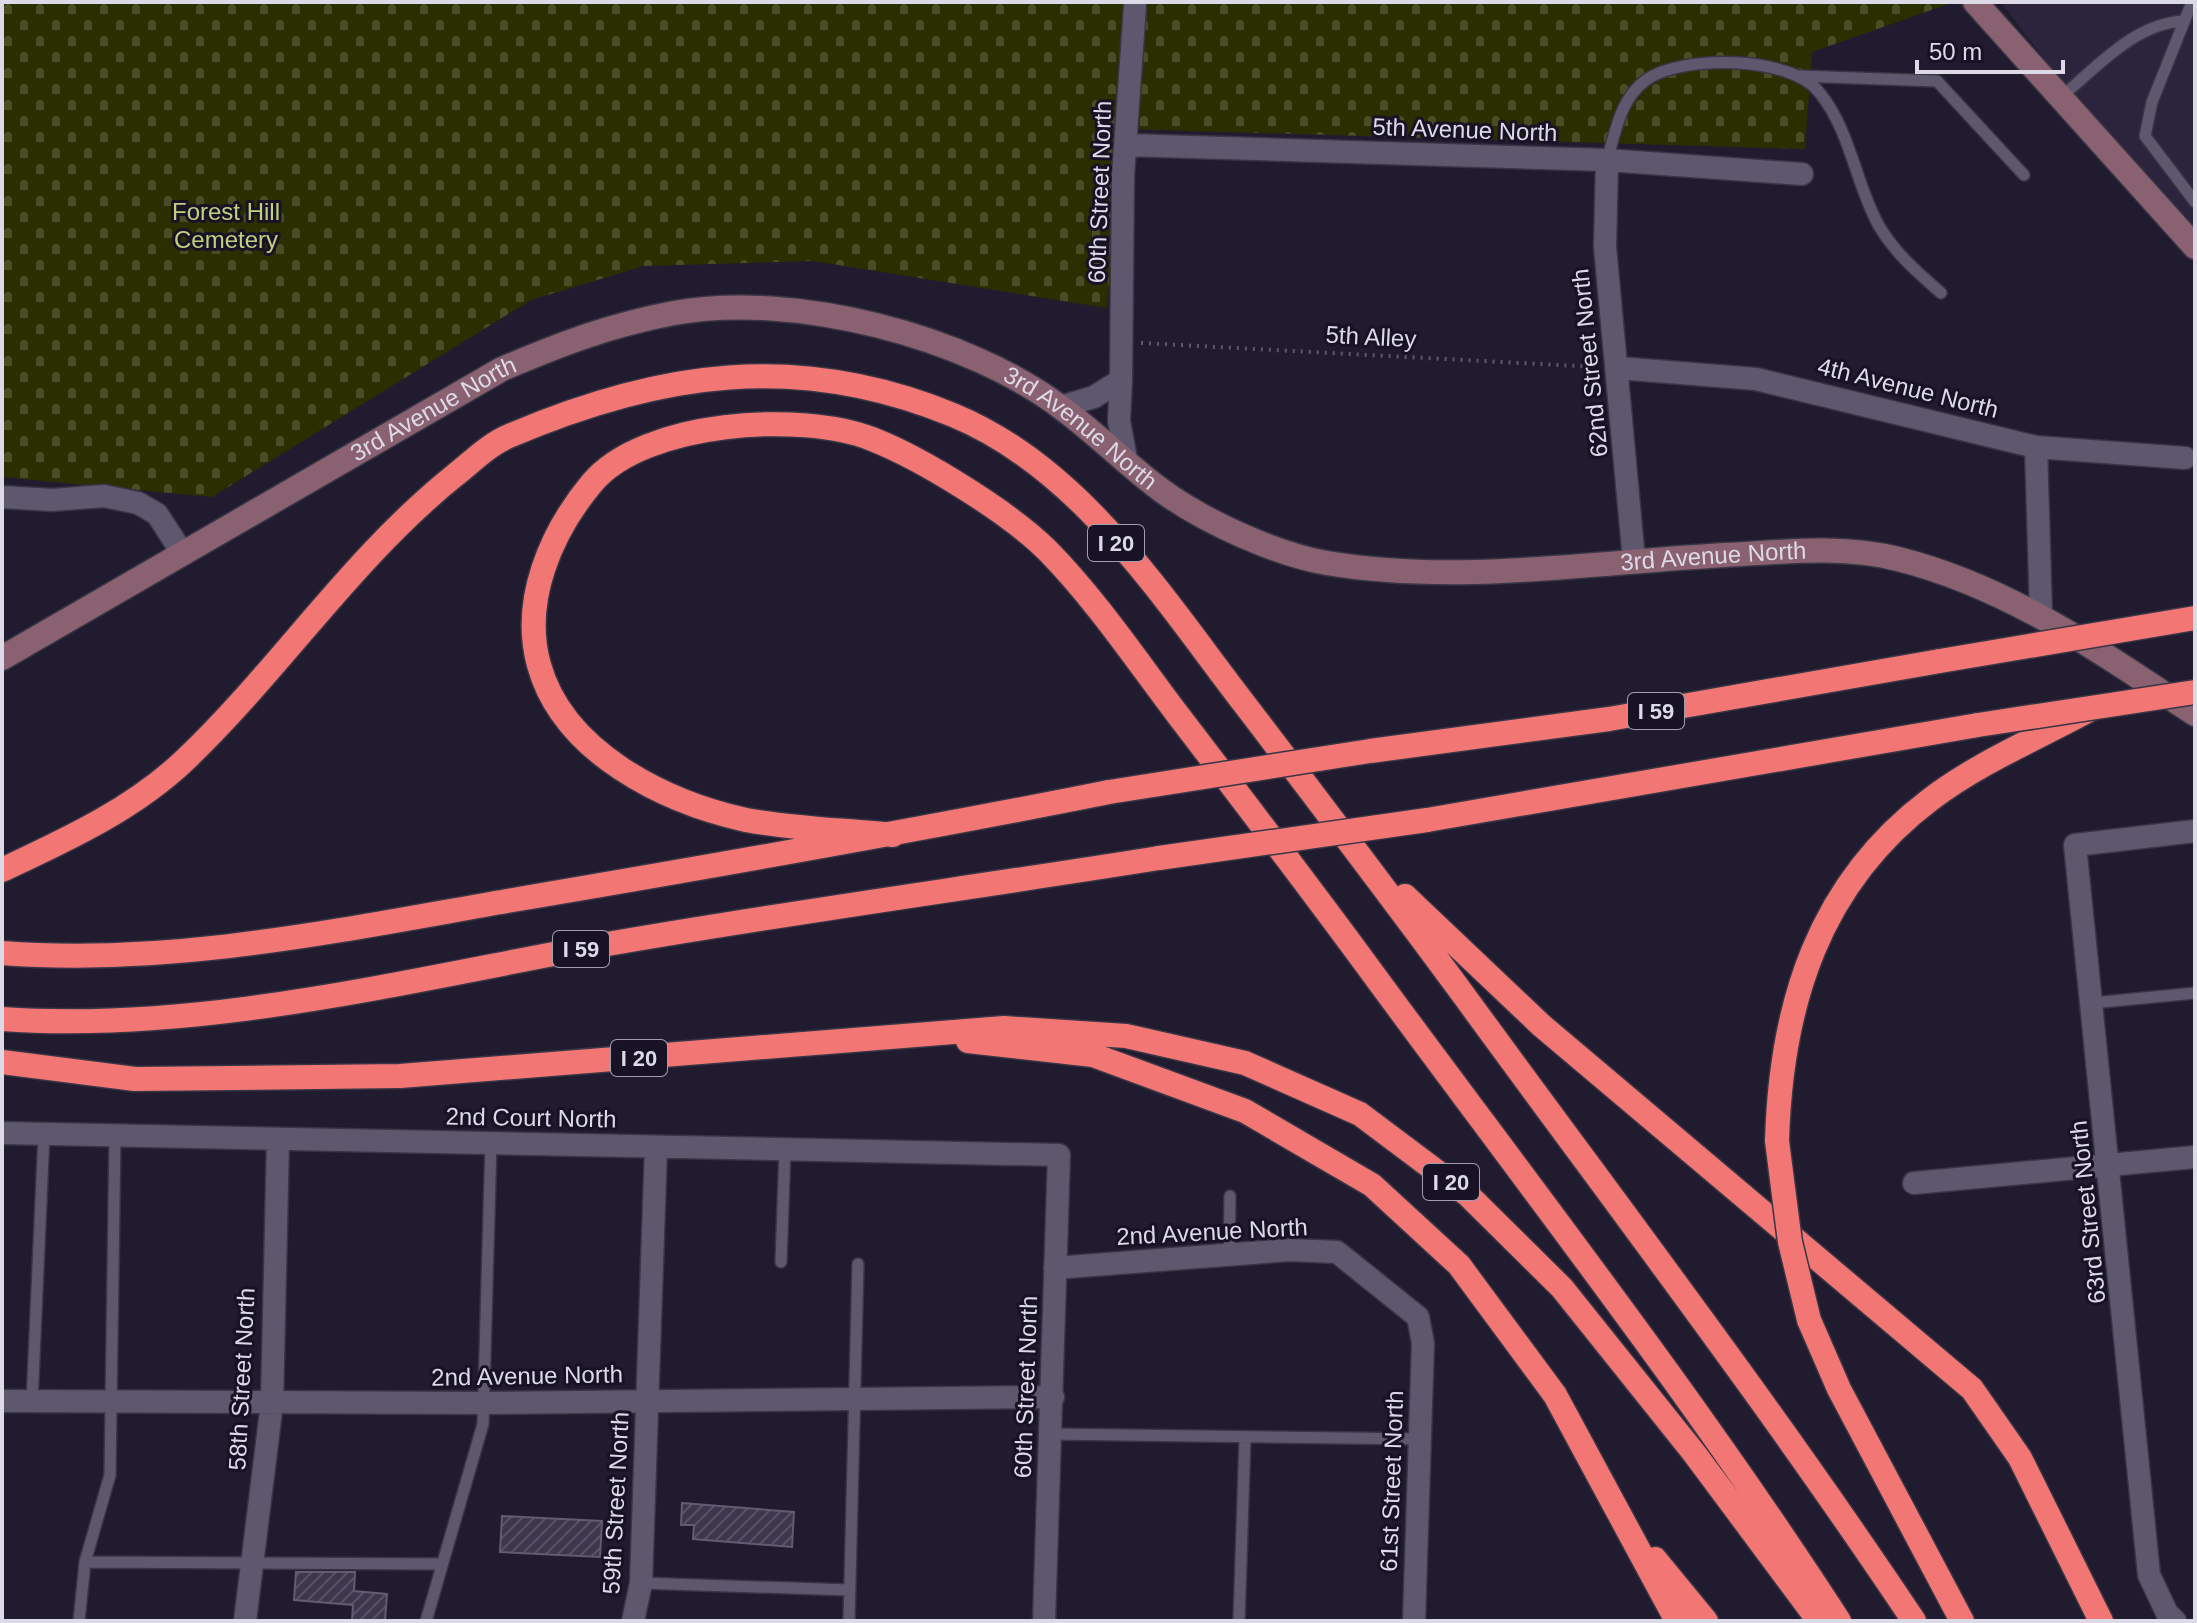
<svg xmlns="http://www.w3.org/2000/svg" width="2197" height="1623" font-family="Arial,sans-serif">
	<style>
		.built { fill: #2b243c }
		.cemetery { fill: url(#cemetery-stones) }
		.building { fill: url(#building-hatch); stroke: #615c72; stroke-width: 2 }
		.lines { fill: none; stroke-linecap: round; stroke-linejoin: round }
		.lane-casing { stroke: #383544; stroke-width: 14 }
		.street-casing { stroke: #383544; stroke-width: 25 }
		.secondary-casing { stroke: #383544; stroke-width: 27 }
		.highway-casing { stroke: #383544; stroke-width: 27 }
		.path { stroke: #5e596b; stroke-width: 4; stroke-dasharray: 2 6; stroke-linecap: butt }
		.lane { stroke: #5e586f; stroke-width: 11 }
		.street { stroke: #5e586f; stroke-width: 22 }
		.secondary { stroke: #8a6170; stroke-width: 24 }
		.highway { stroke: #f27674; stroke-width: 24 }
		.highway-bridge-casing { stroke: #383544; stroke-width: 27; stroke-linecap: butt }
		.highway-bridge { stroke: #f27674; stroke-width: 24 }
		.labels { text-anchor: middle; stroke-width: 6; stroke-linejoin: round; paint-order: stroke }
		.shield { fill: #171225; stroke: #a29eae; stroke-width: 2 }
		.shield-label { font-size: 22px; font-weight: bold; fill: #dddae8 }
		.street-label { font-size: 24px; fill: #dddae8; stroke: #171225 }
		.park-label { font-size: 24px; fill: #c2cf7f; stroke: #171225 }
	</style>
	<defs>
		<pattern id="cemetery-stones" width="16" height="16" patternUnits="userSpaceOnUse" patternTransform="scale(2)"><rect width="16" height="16" fill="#2a2f00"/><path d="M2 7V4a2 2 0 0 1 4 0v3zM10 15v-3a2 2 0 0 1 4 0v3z" fill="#484d25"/></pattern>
		<pattern id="building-hatch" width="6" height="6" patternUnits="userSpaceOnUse" patternTransform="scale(2)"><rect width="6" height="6" fill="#3c374c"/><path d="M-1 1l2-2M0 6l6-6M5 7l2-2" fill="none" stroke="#585366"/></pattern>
	</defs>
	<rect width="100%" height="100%" fill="#211b2f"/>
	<path class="built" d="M2001 2H2195V229L2084 112Z"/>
	<path class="cemetery" d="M2 2H1954L1812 52 1805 149 1121 129 1107 308 813 261 644 266 531 300 212 497 2 477Z"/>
	<path class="building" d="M682 1503 794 1512 792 1547 693 1539 694 1525H681Z
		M502 1516 602 1521 600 1557 500 1552Z
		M296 1572H355L354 1591 387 1594 385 1621H352L353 1605 294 1600Z"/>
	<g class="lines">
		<defs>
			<path id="lane" d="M2192 2 2152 102 2145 136 2195 202
				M1800 76 1937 81 2024 175
				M2061 97C2097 67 2135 23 2184 21
				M1607 160C1616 131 1620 99 1646 80 1682 54 1791 56 1819 92 1851 131 1855 183 1879 226 1895 253 1917 272 1941 293
				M2092 1003 2195 993
				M1229 1255 1230 1196
				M781 1262 785 1149
				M32 1402 44 1134
				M1050 1434 1419 1439
				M85 1562 442 1564
				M641 1583 849 1590
				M79 1621 85 1562 110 1475 115 1135
				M426 1621 483 1424 491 1143
				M849 1621 858 1264
				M1239 1621 1245 1438"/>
			<path id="street" d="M1127 145 1607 160 1802 174
				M1607 160 1605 247 1634 560
				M1618 368 1756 379 2036 447 2185 458
				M1121 380 1119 421 1126 459
				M1060 407 1094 397 1121 380 1123 175 1135 6
				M2036 447 2041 614
				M2 497 52 500 104 496 138 503 157 514 183 554
				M2 1133 1059 1155 1044 1621
				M1914 1183 2195 1157
				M1055 1268 1290 1250 1337 1252 1418 1317 1423 1343 1414 1621
				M2 1401 484 1403 1053 1397
				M245 1621 272 1403 278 1139
				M633 1621 641 1583 656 1147
				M2175 1621 2167 1613 2149 1575 2075 845 2195 831"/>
			<g id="secondary">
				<path d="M1975 2 2195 247"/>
				<path id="s1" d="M2 658 502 369C561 344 610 325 674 313 792 291 968 336 1063 409 1097 434 1127 465 1161 490 1203 521 1275 554 1327 563 1458 585 1594 562 1726 555 1783 552 1842 545 1898 559 2010 587 2100 652 2195 714"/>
			</g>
			<path id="highway" d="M1370 751 1609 719 1940 661
				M1427 820 1978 725
				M893 835C845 830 794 829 746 820 664 802 563 752 539 665 521 601 551 532 592 483 643 421 802 411 872 439 923 459 1010 513 1048 551 1096 600 1137 661 1178 715 1243 800 1308 885 1371 971 1529 1186 1694 1397 1839 1621
				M2 870C66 840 134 809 186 759 280 669 352 558 454 476 472 462 488 445 509 436 659 372 797 351 953 415 1082 468 1164 600 1246 706 1320 803 1393 899 1465 997 1616 1204 1772 1408 1914 1621
				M1405 896 1541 1025 1972 1389 2020 1458 2101 1621
				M2 953C171 966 341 930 507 901 708 867 909 832 1109 792
				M2 1019C198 1033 405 981 596 946 783 913 971 888 1159 858
				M968 1041 1093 1055 1245 1111 1372 1185 1459 1265 1555 1395 1677 1621
				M2 1062 135 1079 400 1076 1004 1028 1126 1036 1245 1063 1360 1114 1468 1195 1562 1288 1694 1453 1819 1621
				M1777 1141C1781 1005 1818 884 1931 799 1980 762 2038 738 2091 709
				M1809 1320 1839 1389 1962 1621
				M1655 1559 1706 1621"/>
		</defs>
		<use href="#lane" class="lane-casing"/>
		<use href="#street" class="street-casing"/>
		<use href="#secondary" class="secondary-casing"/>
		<use href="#highway" class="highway-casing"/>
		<path class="path" d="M1141 343 1596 367"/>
		<use href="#lane" class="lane"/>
		<use href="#street" class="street"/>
		<use href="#secondary" class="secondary"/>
		<use href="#highway" class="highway"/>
		<defs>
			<path id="highway-bridge" d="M1940 661 2195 618
				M1978 725 2195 692
				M1109 792 1370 751
				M1159 858 1427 820
				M1777 1141 1790 1242 1809 1320"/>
		</defs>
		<use href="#highway-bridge" class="highway-bridge-casing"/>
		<use href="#highway-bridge" class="highway-bridge"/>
	</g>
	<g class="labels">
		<g class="shield">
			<rect x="1088" y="525" width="56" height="36" rx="6"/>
			<rect x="1628" y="693" width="56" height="36" rx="6"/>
			<rect x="553" y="931" width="56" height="36" rx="6"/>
			<rect x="611" y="1040" width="56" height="36" rx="6"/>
			<rect x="1423" y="1164" width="56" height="36" rx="6"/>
		</g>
		<g class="shield-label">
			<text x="1116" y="551">I 20</text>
			<text x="1656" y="719">I 59</text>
			<text x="581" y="957">I 59</text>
			<text x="639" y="1066">I 20</text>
			<text x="1451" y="1190">I 20</text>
		</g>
		<g class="street-label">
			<text transform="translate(1465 130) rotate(2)" y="8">5th Avenue North</text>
			<text transform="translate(1100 192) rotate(-88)" y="8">60th Street North</text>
			<text transform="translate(1371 337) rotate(3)" y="8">5th Alley</text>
			<text transform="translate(1590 363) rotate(-96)" y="8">62nd Street North</text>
			<text transform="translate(1908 388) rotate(14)" y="8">4th Avenue North</text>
			<text dy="8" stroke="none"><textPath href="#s1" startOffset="498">3rd Avenue North</textPath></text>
			<text dy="8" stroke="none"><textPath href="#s1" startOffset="1194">3rd Avenue North</textPath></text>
			<text dy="8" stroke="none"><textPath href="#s1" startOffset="1866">3rd Avenue North</textPath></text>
			<text transform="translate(531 1118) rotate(1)" y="8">2nd Court North</text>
			<text transform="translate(2088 1212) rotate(-96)" y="8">63rd Street North</text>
			<text transform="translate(1212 1232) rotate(-3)" y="8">2nd Avenue North</text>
			<text transform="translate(527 1376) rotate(-1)" y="8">2nd Avenue North</text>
			<text transform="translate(242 1379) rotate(-87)" y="8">58th Street North</text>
			<text transform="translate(1026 1387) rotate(-88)" y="8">60th Street North</text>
			<text transform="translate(1392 1481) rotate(-88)" y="8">61st Street North</text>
			<text transform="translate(616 1503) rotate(-87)" y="8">59th Street North</text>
		</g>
		<g class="park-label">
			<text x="226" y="220">Forest Hill<tspan x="226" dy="28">Cemetery</tspan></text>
		</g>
	</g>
	<rect width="2197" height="1623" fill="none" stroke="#dddae8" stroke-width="8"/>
	<path d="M1917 60v12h146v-12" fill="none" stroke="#dddae8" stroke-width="4"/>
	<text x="1929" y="60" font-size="24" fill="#dddae8" stroke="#171225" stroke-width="6" paint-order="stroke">50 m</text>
</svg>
